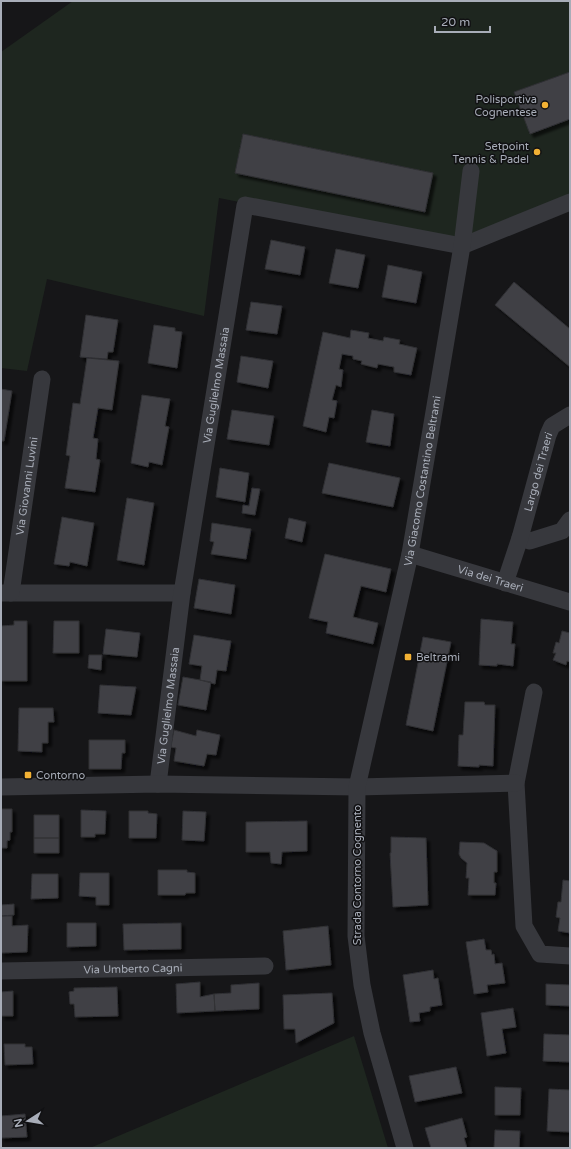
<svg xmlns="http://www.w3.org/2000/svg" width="571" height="1149" font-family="'Varela Round',sans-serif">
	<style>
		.green { fill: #1e261f }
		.building { fill: #404145; stroke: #303034; filter: url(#shadow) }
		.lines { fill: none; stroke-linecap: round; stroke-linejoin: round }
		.minor { stroke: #37383d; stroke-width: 17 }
		.poi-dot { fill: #f2b134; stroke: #111113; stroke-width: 1.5 }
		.labels { text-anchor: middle; stroke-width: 3; stroke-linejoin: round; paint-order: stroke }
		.poi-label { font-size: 11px; fill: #a8adb8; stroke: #111113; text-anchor: end }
		.street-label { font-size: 11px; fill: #a8adb8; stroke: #111113 }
	</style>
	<defs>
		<filter id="shadow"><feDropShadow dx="3.5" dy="3.5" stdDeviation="1" flood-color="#0009"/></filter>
	</defs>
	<rect width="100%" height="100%" fill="#161618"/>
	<path class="green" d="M73 1H570V204L460 246 219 198 204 316 47 279 27 371 1 368V52Z
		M354 1036 388 1148H90Z"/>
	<path class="building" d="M570 72V119L530 134 514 92Z
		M243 134 433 173 425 212 235 173Z
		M271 240 305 247 300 275 265 269Z
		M336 249 365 255 358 288 329 283Z
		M388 265 422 272 416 303 382 297Z
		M514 282 570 329V367L495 305Z
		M251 302 282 306 277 334 246 330Z
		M86 315 118 320 113 352H108L107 359 80 357Z
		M154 325 175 328V331L182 332 177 368 148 363Z
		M351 330 369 333 368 338 383 341 384 337 400 340 399 344 417 348 411 375 394 372V367L378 364 377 368 361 364 362 361 353 359V356L342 354 339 369 343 370 341 387 336 385 332 400 337 401 334 418 329 417 326 432 303 426 323 332 350 338Z
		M241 356 273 361 268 388 237 382Z
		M87 358 119 361 112 410 98 408 93 438 98 439 96 459 100 460 95 492 65 488 70 456 66 455 73 403 80 404Z
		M1 389 12 391 4 441H1Z
		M142 395 170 399 165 426 169 427 162 465 149 462 148 467 131 463Z
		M232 410 274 416 269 445 227 439Z
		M372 410 394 414 390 446 366 442Z
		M329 463 400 478 393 507 322 493Z
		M220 468 249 473 245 502 216 497Z
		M252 488 260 489 255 515 242 513 243 505 249 506Z
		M127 498 154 503 144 565 117 560Z
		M62 517 94 523 87 566 70 562 69 566 54 564Z
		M289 518 306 522 302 542 285 538Z
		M212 523 251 529 246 559 211 554 214 542 210 541Z
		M325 554 391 569 386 592 361 586 353 617 378 623 373 644 326 633 328 622 309 618Z
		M199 579 235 585 231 614 194 608Z
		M481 619 513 622 511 644H515L513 666 497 664V666L479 665Z
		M14 621H27V681H1V626L14 625Z
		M54 621H79V653H53Z
		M106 629 140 633 137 657 103 654Z
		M562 631 570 633V662L567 661 566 665 553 660 556 653H553L556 642 559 643Z
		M194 635 231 641 226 671 217 670 215 684 200 680 202 666 189 664Z
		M423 637 451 642 433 731 406 725Z
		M89 655H102L101 670 88 668Z
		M183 677 211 682 206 710 178 705Z
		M100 685 136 687 131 715 98 713Z
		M465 702H484L485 705H495L493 766 479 765V767L458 766 459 735H463Z
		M19 708H53L54 722H48V743H42V752L18 751Z
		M174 730 196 736 197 730 220 735 216 755 207 754 204 766 174 761 176 748 171 747Z
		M89 740H125V753H122L121 769H89Z
		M1 809H12V832H10V840L7 841V848H1Z
		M81 810 106 811 105 834H95V837H81Z
		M129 811H148V813L157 814 156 838H129Z
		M183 811 206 812 204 841 182 840Z
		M34 815H59V838H34Z
		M307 821V851L282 852 281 864 271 863 270 852H246V822Z
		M391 837 426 838 428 905 393 907 390 853H391Z
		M34 838H59V853H34Z
		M460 842 484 843 497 851V872H494V883H496L495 895H468L469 878H466L467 863 461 858 459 854Z
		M158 870H187V872L195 873V893H186L185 895H158Z
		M80 873H109V905H96V897L79 896Z
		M32 874H58V898L31 899Z
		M563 880 570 881V933L558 931 560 918 556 917 558 902H561Z
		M14 904V915L1 916V905Z
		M1 916H12V926L28 925 27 952 1 953Z
		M67 923H96V946L67 947Z
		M181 923V949L124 950 123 924Z
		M328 926 331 965 286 970 283 931Z
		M484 939 486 950H491L492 955 494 954 495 964 502 963 505 983 487 985 488 992 474 994 466 942Z
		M433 970 434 979 438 978 442 1005 430 1007V1011L419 1013 420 1021 410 1022 403 975Z
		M200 982V997L214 994 215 1011 177 1013 176 984Z
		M259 983V1009L215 1011 214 994 231 993V985Z
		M546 984 570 985V1006L546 1005Z
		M117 987 118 1016 75 1017 74 1004H70L69 992 74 991V988Z
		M13 991V1016H1V992Z
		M332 993 334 1023 296 1043 295 1029H284L283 995Z
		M513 1008 516 1027 502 1029 506 1053 487 1056 481 1013Z
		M544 1034 570 1035V1062L543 1061Z
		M4 1044H25V1047H32L33 1064 5 1065Z
		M456 1067 462 1093 415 1102 409 1076Z
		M495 1087 521 1088 520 1115H495Z
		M549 1089 570 1090V1132L547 1131Z
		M25 1114 27 1137 1 1138V1116Z
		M462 1118 467 1137 464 1138 467 1148H431L425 1128Z
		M495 1130 520 1131 519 1148H494Z"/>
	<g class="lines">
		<g class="minor">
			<path d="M462 246 570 202"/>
			<path d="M520 538 530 541 562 531 570 520"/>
			<path id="s1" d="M410 554 570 602"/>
			<path id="s2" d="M505 583 520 538 548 435 552 426 570 415"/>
			<path d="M1 593H182"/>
			<path id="s3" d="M11 593 42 379"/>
			<path d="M534 692 516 783 524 926 540 954 570 956"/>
			<path id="s4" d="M158 784 182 593 245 205 462 246"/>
			<path d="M1 787 158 784 357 787 516 783"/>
			<path id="s5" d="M1 971 265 966"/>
			<path id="s6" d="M405 1148 372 1033 362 985 356 936 357 787 410 554 462 246 471 171"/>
		</g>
	</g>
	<g class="poi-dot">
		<circle cx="545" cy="105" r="4"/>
		<circle cx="537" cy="152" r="4"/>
		<rect x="404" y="653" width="8" height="8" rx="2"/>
		<rect x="24" y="771" width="8" height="8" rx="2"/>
	</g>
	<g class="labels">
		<g class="poi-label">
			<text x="537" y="103">Polisportiva<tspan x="537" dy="13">Cognentese</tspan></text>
			<text x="529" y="150">Setpoint<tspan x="529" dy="13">Tennis &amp; Padel</tspan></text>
			<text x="416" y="661" text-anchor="start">Beltrami</text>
			<text x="36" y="779" text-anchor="start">Contorno</text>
		</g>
		<g class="street-label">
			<text dy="4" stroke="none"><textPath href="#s4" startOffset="403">Via Guglielmo Massaia</textPath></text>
			<text dy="4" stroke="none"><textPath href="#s2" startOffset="116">Largo dei Traeri</textPath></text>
			<text dy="4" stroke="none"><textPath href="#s6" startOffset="680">Via Giacomo Costantino Beltrami</textPath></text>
			<text dy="4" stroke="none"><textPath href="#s3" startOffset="108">Via Giovanni Luvini</textPath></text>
			<text dy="4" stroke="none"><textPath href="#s1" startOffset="84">Via dei Traeri</textPath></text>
			<text dy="4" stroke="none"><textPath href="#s4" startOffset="79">Via Guglielmo Massaia</textPath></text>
			<text transform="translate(357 875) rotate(-90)" y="4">Strada Contorno Cognento</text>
			<text dy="4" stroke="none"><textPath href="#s5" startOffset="132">Via Umberto Cagni</textPath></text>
		</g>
	</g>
	<rect width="571" height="1149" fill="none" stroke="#a8adb8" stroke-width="4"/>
	<g transform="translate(28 1121) rotate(258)" stroke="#111113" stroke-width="3" paint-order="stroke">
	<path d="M0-3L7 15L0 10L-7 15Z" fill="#a8adb8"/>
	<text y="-6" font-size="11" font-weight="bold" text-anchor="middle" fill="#a8adb8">N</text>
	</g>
	<path d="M435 26v6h55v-6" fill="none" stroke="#a8adb8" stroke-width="2"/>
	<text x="441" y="26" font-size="12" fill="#a8adb8" stroke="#111113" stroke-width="3" paint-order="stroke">20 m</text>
</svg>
